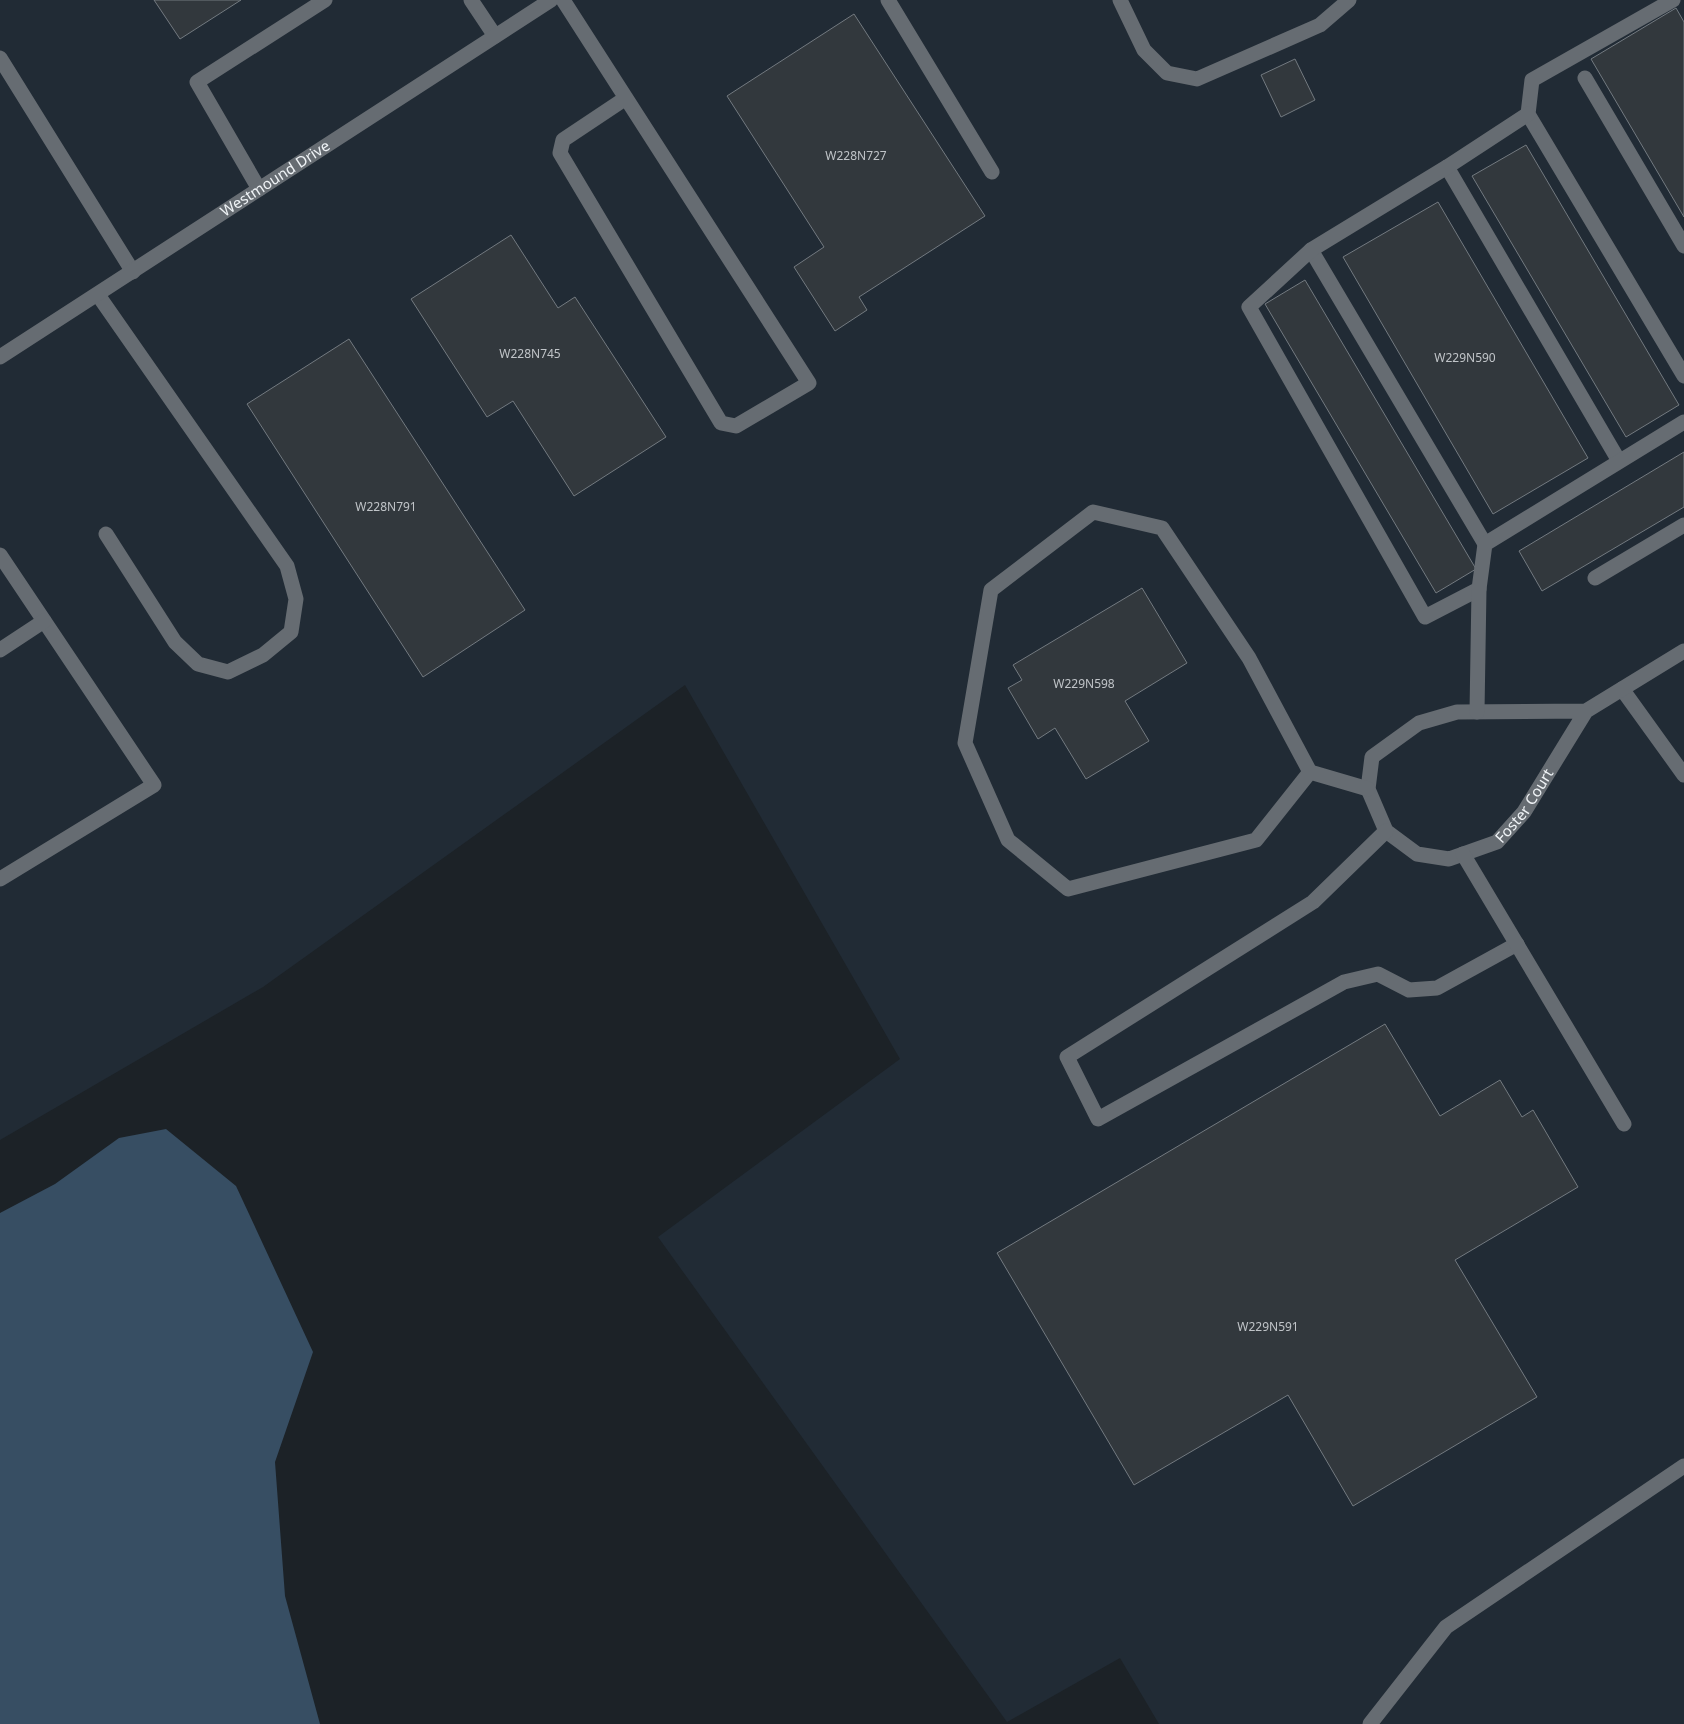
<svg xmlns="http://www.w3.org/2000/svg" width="1684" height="1724" font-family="'Noto Sans',sans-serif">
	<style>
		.built { fill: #212b35 }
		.water { fill: #374e63 }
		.building { fill: #32383d; stroke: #737a80 }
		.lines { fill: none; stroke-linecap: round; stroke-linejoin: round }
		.minor { stroke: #666c72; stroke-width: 15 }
		.labels { text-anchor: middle; stroke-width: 5; stroke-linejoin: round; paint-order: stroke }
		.number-label { font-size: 12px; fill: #c0c4c8 }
		.street-label { font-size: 15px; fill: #eff3f6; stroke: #13181d }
	</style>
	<rect width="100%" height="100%" fill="#1c2227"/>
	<path class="built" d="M0 0H1684V1724H1159L1120 1658 1007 1722 658 1237 900 1059 685 685 263 987 0 1140Z"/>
	<path class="water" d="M166 1129 236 1186 313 1352 275 1462 285 1596 320 1724H0V1213L55 1184 119 1138Z"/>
	<path class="building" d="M154 0H241L180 39Z
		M1676 8 1684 22V217L1591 59Z
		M854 14 985 216 859 297 867 310 835 331 794 267 824 247 727 96Z
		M1295 59 1315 100 1281 117 1261 75Z
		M1526 145 1679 405 1626 437 1472 176Z
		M1438 202 1588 458 1493 514 1343 257Z
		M511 235 558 308 575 297 666 437 574 496 513 401 487 417 411 299Z
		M1305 280 1476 569 1436 593 1265 304Z
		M349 339 525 610 423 677 247 404Z
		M1684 452V507L1542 591 1519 551Z
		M1142 588 1187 663 1125 701 1149 741 1086 779 1055 728 1038 739 1008 688 1022 680 1013 665Z
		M1385 1024 1440 1116 1500 1080 1522 1117 1533 1110 1578 1187 1455 1260 1537 1397 1353 1506 1288 1395 1134 1485 997 1253Z"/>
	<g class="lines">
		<g class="minor">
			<path d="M471 0 495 36"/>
			<path d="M563 0 809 383 736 426 721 423 560 153 563 140 626 98"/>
			<path d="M888 0 992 172"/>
			<path d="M1120 0 1144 50 1167 73 1197 79 1320 25 1349 0"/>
			<path d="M1673 0 1532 80 1528 114 1684 376"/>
			<path d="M0 58 133 272"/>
			<path d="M1585 78 1684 246"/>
			<path d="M1447 167 1619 461"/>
			<path d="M259 189 197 82 325 0"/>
			<path d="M1311 250 1485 544"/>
			<path d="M98 295 287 566 296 599 291 632 263 655 228 672 198 664 175 642 106 534"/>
			<path id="s1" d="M0 357 551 0"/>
			<path d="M0 555 154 785 0 879"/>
			<path d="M1595 578 1684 525"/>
			<path d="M1479 589 1425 617 1249 307 1311 250 1447 167 1528 114"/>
			<path d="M0 650 44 621"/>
			<path d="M1622 689 1684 775"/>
			<path id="s2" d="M1586 711 1457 712 1419 723 1372 757 1368 789 1386 831 1417 854 1449 859 1497 842 1524 812 1586 711 1684 651"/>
			<path d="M1477 712 1479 589 1485 544 1684 422"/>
			<path d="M1310 772 1256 840 1068 889 1008 840 965 743 991 590 1093 512 1162 528 1249 658 1310 772 1368 789"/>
			<path d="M1386 831 1313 902 1067 1057 1098 1119 1344 982 1378 974 1409 990 1437 988 1517 944"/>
			<path d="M1463 854 1624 1124"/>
			<path d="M1370 1724 1446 1627 1684 1466"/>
		</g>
	</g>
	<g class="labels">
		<g class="number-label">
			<text x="856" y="160">W228N727</text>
			<text x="530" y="358">W228N745</text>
			<text x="1465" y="362">W229N590</text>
			<text x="386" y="511">W228N791</text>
			<text x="1084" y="688">W229N598</text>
			<text x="1268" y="1331">W229N591</text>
		</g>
		<g class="street-label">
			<text dy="5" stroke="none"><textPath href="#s1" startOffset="328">Westmound Drive</textPath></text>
			<text dy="5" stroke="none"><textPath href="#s2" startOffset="472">Foster Court</textPath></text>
		</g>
	</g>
</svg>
